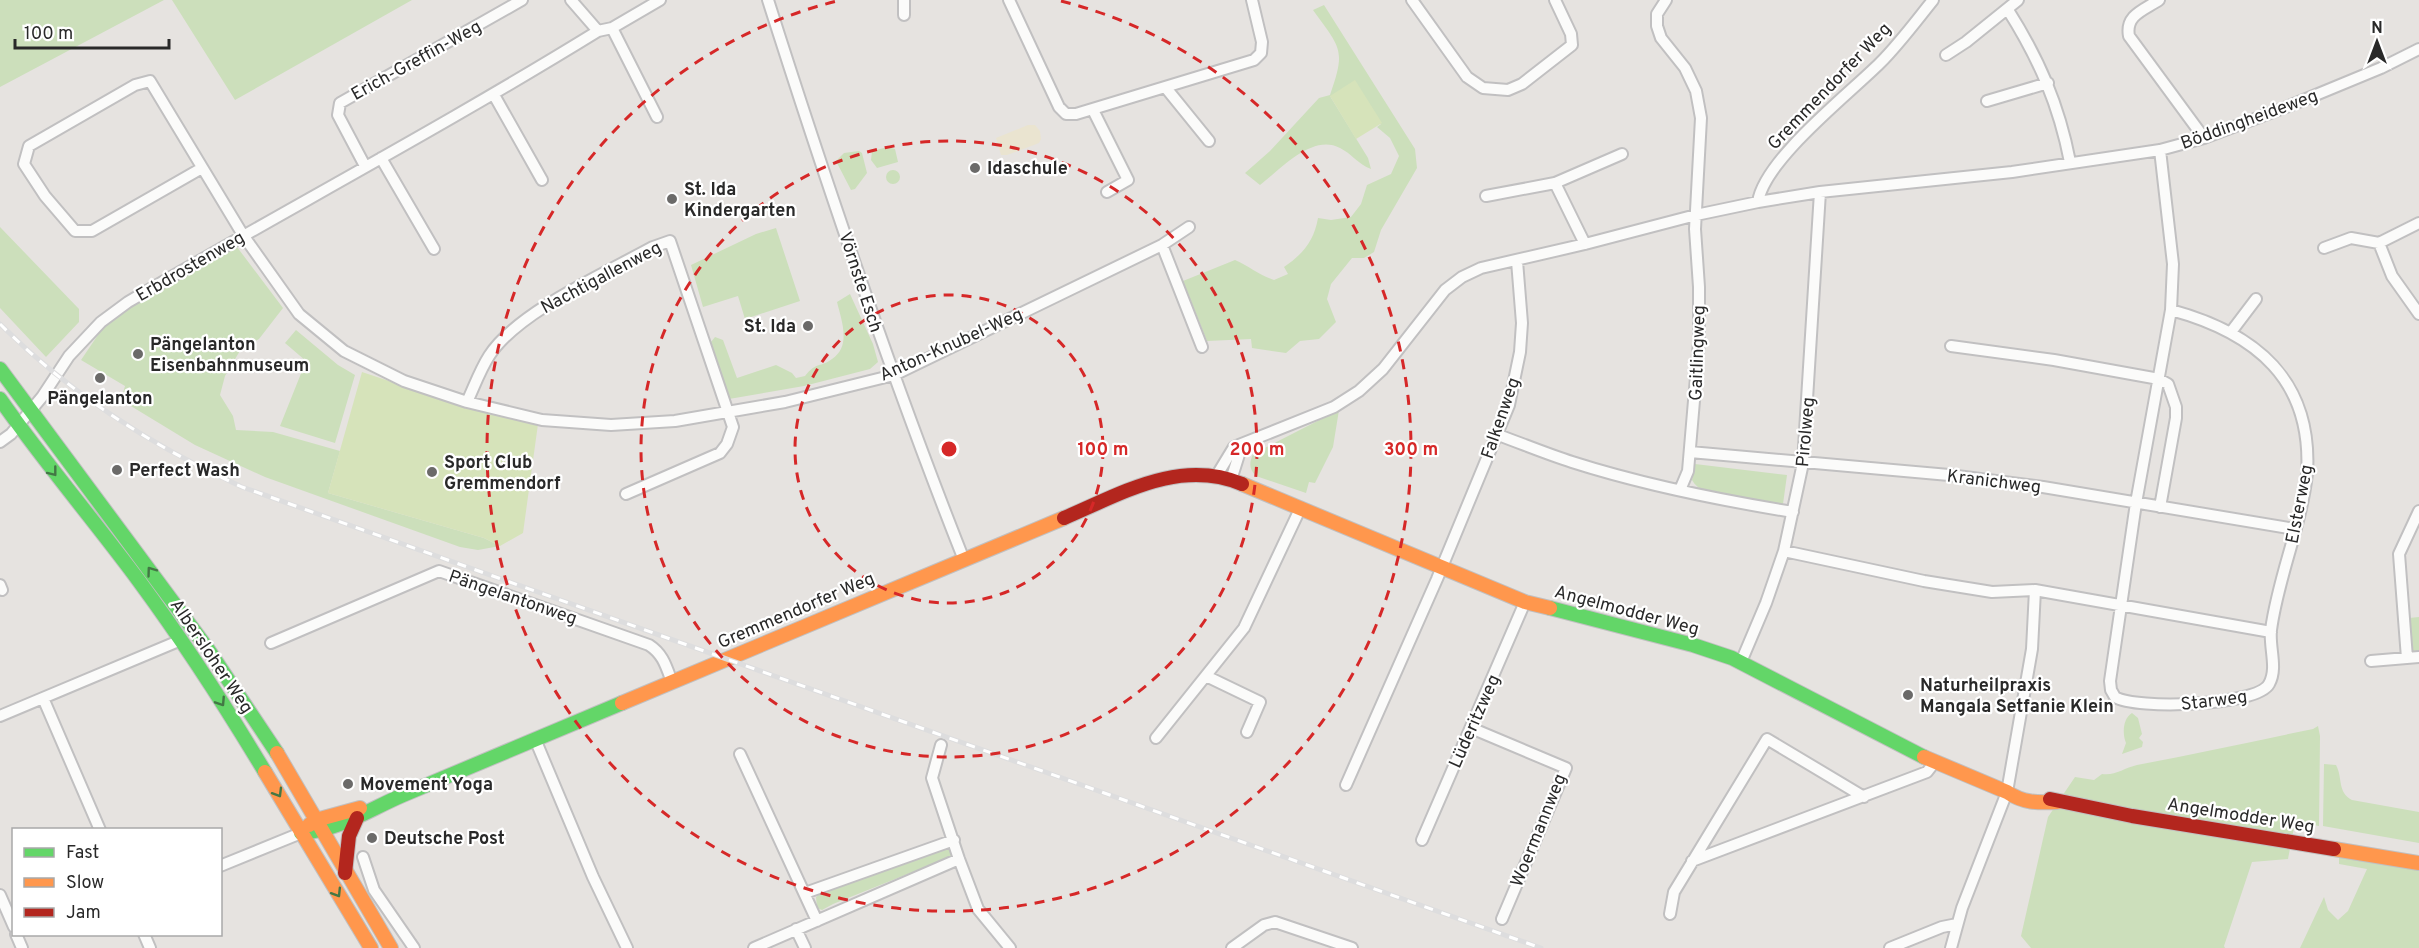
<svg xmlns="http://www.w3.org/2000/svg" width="2419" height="948" font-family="Overpass,sans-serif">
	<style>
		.green { fill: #ccdfbb }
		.sand { fill: #eae4d0 }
		.pitch { fill: #d6e3ba }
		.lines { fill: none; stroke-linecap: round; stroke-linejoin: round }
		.street-casing { stroke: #c1c0c1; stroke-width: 14 }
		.fast-casing { stroke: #c1c0c1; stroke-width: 16 }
		.slow-casing { stroke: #c1c0c1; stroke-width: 16 }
		.jam-casing { stroke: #c1c0c1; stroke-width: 16 }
		.street { stroke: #fbfbfa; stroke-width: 10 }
		.fast { stroke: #63d668; stroke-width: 14 }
		.slow { stroke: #ff974d; stroke-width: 14 }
		.jam { stroke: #b3261e; stroke-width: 14 }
		.rail-casing { stroke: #ddddde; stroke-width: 5 }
		.rail { stroke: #fff; stroke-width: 3; stroke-dasharray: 9; stroke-linecap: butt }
		.oneway { stroke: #437745 }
		.ring { fill: none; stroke: #d62828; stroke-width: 3; stroke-dasharray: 10 8 }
		.poi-dot { fill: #6b6a69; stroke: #fff; stroke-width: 2 }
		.labels { text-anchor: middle; stroke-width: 4.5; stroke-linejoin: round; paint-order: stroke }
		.street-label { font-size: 18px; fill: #292929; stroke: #fff }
		.poi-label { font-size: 18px; font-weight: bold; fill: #292929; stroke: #fff; text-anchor: start }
		.centre { fill: #d62828; stroke: #fff; stroke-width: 3 }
		.ring-label { font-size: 18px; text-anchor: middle; font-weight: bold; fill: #d62828; stroke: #fff; stroke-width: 4.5; stroke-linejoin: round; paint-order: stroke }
	</style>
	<rect width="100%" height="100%" fill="#e6e3e0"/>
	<path class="green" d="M0 0H164L0 87Z
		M172 0H412L235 100Z
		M1324 5 1415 149 1417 168 1381 230 1374 252 1364 258H1352L1331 284 1327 299 1336 322 1319 339 1300 341 1286 353 1252 348 1251 339 1207 341 1183 281 1235 260C1249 266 1259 275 1274 280L1288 274 1284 267C1303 254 1314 241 1318 218L1331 220 1351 217 1361 204 1367 185 1391 174 1399 156 1390 138 1377 127 1381 124 1330 96 1368 158 1371 169C1358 164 1352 154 1340 148 1312 133 1280 170 1260 185L1245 173 1270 151 1319 98 1330 95C1346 49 1341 49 1313 10Z
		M888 147 895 149 898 162 877 168 871 160 872 151Z
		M859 151 862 153 867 173 855 189 851 190 836 161 844 153Z
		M886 177a7 7 0 1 1 14 0a7 7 0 1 1-14 0Z
		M0 227 79 309V322L46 357 0 308Z
		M776 228 800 301 745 319 738 296 703 307 691 265 756 234Z
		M237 247 283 308 259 339 241 349 225 376 220 395 233 416 236 430 273 432 340 451 328 493 484 538 500 546 478 550 460 547 265 477 195 445 121 400 125 386 81 360 102 329 116 316Z
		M850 294 873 344 878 362 870 369 804 386 729 399 711 342 715 337 723 340 737 378 776 365 792 373 796 378 805 376C817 361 820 368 832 359 852 346 841 319 837 302Z
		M296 330 338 365 355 375 335 443 280 426 306 361 285 343Z
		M1339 410 1333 447 1315 483 1309 482 1306 493 1256 476C1249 469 1249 463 1253 454Z
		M1695 464 1787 475 1783 504C1762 502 1702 501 1692 480Z
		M2419 617V652H2413L2409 618Z
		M2132 713 2138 718 2142 734 2139 738 2143 742 2142 747 2122 754 2126 743C2122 734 2123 718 2132 713Z
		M2318 726 2320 736 2319 826 2295 822 2288 859 2252 862 2224 946 2225 948H2031L2021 936 2048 817 2075 777 2094 780 2102 774C2115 776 2124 768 2137 765 2195 754 2254 741 2313 729Z
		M2324 764 2336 765C2343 778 2337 792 2352 800L2419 812V843L2323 826Z
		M946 848 950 849 953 852 950 857 833 904 822 910 817 908 816 897 823 892Z
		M2339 856 2419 869V948H2300L2324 897 2328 910 2338 920 2348 911 2367 869 2339 864Z"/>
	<path class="sand" d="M1028 125H1035L1040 131 1041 139 1039 143 1007 155H1001L996 138Z"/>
	<path class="pitch" d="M1355 80 1382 123 1356 139 1330 96Z
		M362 372 464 406 538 424 523 533 500 546 484 538 328 493Z"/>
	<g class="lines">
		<defs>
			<path id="street" d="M571 0 598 31
				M768 0C828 189 891 376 964 560
				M1009 0 1059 107 1066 114H1076L1254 60 1261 53 1262 42 1252 0
				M1412 0 1467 77 1483 88 1508 90 1522 84 1572 45 1571 34 1555 0
				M1666 0 1657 14V26L1661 38 1685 68 1696 91 1701 118 1695 229 1699 287V342L1688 471 1680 490
				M2159 0C2144 10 2125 15 2129 36L2204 138
				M2008 10C2039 59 2059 105 2070 162
				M904 15V0
				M612 28 657 117
				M1946 55 1966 42 2018 0
				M1166 88 1209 141
				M494 95 542 180
				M1987 101 2048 83
				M1093 110 1128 180 1107 192
				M2160 150 2173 264 2171 310 2136 503 2110 681 2111 690 2115 697C2136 710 2257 706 2269 684 2278 668 2269 648 2271 630 2278 577 2301 527 2307 474 2313 380 2256 333 2171 310
				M381 158 434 249
				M365 166 338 115 340 103 522 0
				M202 168 92 231H75L45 196 24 164 29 146 135 85 150 81 243 235 299 314 344 351 404 381 467 402 542 420 611 425 675 421 785 402 894 375 1162 245 1189 227
				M1555 183 1585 244
				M1486 196 1555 183 1622 154
				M1758 202C1764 160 1849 94 1880 63 1899 44 1916 21 1933 0
				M2379 243 2392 276 2419 314
				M1162 245 1202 347
				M2324 248 2351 238 2379 243 2419 223
				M2231 332 2256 299
				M1951 346 2054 360 2159 379 2168 384 2176 407V418L2160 507
				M467 402C474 387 480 370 489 356 517 312 606 273 653 247L670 241 733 427 727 444 720 453 626 494
				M1498 435C1523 444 1547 454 1572 462 1644 485 1719 500 1793 512
				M0 442 11 434 42 397 69 356 101 322 128 302C284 211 444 126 598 31L612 28 660 0
				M1690 452 1949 475 2043 487 2295 529
				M1217 475 1234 447 1334 407 1359 391 1383 369 1445 290 1462 277 1481 268 1585 244 1696 215 1758 202 1820 192 2012 172 2160 150 2204 138 2289 106 2381 68 2419 49
				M1231 480 1242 445
				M1784 551 1924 581 1992 592 2035 590 2271 632
				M0 585 2 590
				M271 643 439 571 649 645C663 654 666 666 672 682
				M2407 658 2399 554 2419 511
				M2371 661 2419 657
				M1741 662 1766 603 1784 551 1803 463 1820 192
				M1206 676 1260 702 1247 732
				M43 698 100 830
				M0 716 181 640
				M1471 728 1566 768 1502 919
				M1156 738 1244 628 1300 509
				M535 739 593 877 627 948
				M941 745 932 778 959 859 978 909 1010 948
				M740 754 817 921
				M1346 785 1437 579 1509 405 1520 352 1522 323 1517 261
				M1422 840 1525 602
				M363 857 374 890 414 948
				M1692 861 1927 772 1934 763
				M220 866 301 833
				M805 893 954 840
				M0 895 14 927
				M1670 914 1674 892 1767 739 1864 797
				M796 929 805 948
				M16 934 22 948
				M144 934 150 948
				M754 948 959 859
				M1232 948 1264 925 1275 922 1352 948
				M1890 948 1942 927 1957 924
				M1951 948 1962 908 2007 792 2032 649 2035 590"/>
			<path id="fast" d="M0 369 207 648 277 753
				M0 399C44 462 94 520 139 581 184 642 226 707 265 772
				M1550 608 1693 645 1732 658 1924 757
				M301 833C340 830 368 810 403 795 476 765 549 734 622 703"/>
			<path id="slow" d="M1242 484 1525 602 1550 608
				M622 703 1064 518
				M277 753 391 948
				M1924 757 2007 792C2023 803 2038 803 2057 802
				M265 772 371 948
				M309 825 316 820 360 808
				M2334 849 2419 863"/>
			<path id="jam" d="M1064 518C1121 494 1179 458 1242 484
				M2050 799 2132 816 2334 849
				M345 873 349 836 357 818"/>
		</defs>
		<use href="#street" class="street-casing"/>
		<use href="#fast" class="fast-casing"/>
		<use href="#slow" class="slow-casing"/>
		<use href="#jam" class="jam-casing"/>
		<use href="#street" class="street"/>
		<use href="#fast" class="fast"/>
		<use href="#slow" class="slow"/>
		<use href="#jam" class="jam"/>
		<defs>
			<path id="rail" d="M0 324C70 394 152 446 242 487L1541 948"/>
		</defs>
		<use href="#rail" class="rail-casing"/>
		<use href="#rail" class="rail"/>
	</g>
	<defs><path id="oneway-chevron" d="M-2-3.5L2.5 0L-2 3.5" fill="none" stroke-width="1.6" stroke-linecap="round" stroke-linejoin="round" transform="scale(1.5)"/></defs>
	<g class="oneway">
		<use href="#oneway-chevron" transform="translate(53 472) rotate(52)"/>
		<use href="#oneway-chevron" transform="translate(151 571) rotate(-126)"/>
		<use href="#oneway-chevron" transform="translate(221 702) rotate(57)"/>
		<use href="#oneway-chevron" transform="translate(278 793) rotate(59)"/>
		<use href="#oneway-chevron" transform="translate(337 893) rotate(58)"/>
	</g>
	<g class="ring">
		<circle cx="949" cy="449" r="154"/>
		<circle cx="949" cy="449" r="308"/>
		<path d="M1061 1A462 462 0 1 1 837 1"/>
	</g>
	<g class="poi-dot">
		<circle cx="975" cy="168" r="6"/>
		<circle cx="672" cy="199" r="6"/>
		<circle cx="808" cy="326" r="6"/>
		<circle cx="138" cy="354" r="6"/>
		<circle cx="100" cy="378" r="6"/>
		<circle cx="117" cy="470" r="6"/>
		<circle cx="432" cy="472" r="6"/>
		<circle cx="1908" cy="695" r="6"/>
		<circle cx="348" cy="784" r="6"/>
		<circle cx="372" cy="838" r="6"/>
	</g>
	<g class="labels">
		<g class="street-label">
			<text transform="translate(416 60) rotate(-29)" y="6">Erich-Greffin-Weg</text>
			<text transform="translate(1829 86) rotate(-46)" y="6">Gremmendorfer Weg</text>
			<text transform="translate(2249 119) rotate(-20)" y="6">Böddingheideweg</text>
			<text transform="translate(190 266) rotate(-30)" y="6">Erbdrostenweg</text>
			<text transform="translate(601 277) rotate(-28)" y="6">Nachtigallenweg</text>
			<text transform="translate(861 282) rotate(72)" y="6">Vörnste Esch</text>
			<text transform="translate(951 344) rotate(-24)" y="6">Anton-Knubel-Weg</text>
			<text transform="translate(1697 353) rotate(-88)" y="6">Gaitlingweg</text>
			<text transform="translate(1500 418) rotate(-71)" y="6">Falkenweg</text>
			<text transform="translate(1805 432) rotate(-85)" y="6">Pirolweg</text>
			<text transform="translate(1994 481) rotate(7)" y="6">Kranichweg</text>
			<text transform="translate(2299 504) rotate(-79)" y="6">Elsterweg</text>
			<text transform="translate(513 597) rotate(19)" y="6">Pängelantonweg</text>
			<text transform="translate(796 610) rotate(-23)" y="6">Gremmendorfer Weg</text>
			<text transform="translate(1627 610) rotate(15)" y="6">Angelmodder Weg</text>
			<text transform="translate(212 656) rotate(56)" y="6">Albersloher Weg</text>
			<text transform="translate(2214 700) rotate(-7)" y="6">Starweg</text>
			<text transform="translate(1474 721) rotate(-66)" y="6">Lüderitzweg</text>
			<text transform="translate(2241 815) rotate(9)" y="6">Angelmodder Weg</text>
			<text transform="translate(1538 830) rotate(-68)" y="6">Woermannweg</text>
		</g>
		<g class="poi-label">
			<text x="987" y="174">Idaschule</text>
			<text x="684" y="195">St. Ida<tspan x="684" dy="21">Kindergarten</tspan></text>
			<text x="796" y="332" text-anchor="end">St. Ida</text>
			<text x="150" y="350">Pängelanton<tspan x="150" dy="21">Eisenbahnmuseum</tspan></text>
			<text x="100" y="404" text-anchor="middle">Pängelanton</text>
			<text x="444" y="468">Sport Club<tspan x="444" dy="21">Gremmendorf</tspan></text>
			<text x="129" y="476">Perfect Wash</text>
			<text x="1920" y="691">Naturheilpraxis<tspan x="1920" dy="21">Mangala Setfanie Klein</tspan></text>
			<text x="360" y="790">Movement Yoga</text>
			<text x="384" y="844">Deutsche Post</text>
		</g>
	</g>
	<circle cx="949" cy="449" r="9" class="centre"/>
	<g class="ring-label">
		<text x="1103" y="455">100 m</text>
		<text x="1257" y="455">200 m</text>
		<text x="1411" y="455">300 m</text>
	</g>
	<rect x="12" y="828" width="210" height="108" fill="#ffffff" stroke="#a9a9a9" stroke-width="1.5"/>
	<rect x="24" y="848" width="30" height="9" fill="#63d668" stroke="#a9a9a9" stroke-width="1.5"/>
	<text x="66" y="858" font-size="18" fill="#292929">Fast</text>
	<rect x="24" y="878" width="30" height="9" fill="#ff974d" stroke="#a9a9a9" stroke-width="1.5"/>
	<text x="66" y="888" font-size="18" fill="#292929">Slow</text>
	<rect x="24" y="908" width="30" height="9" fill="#b3261e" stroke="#a9a9a9" stroke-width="1.5"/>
	<text x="66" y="918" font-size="18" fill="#292929">Jam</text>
	<g transform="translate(2377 42)" stroke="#ffffff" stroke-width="4.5" paint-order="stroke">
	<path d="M0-4.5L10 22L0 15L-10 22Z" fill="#292929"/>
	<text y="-9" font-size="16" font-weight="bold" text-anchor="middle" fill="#292929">N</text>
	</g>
	<path d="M15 39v9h154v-9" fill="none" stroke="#292929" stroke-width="3"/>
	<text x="24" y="39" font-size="18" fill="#292929" stroke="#ffffff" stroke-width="4.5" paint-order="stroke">100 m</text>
</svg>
